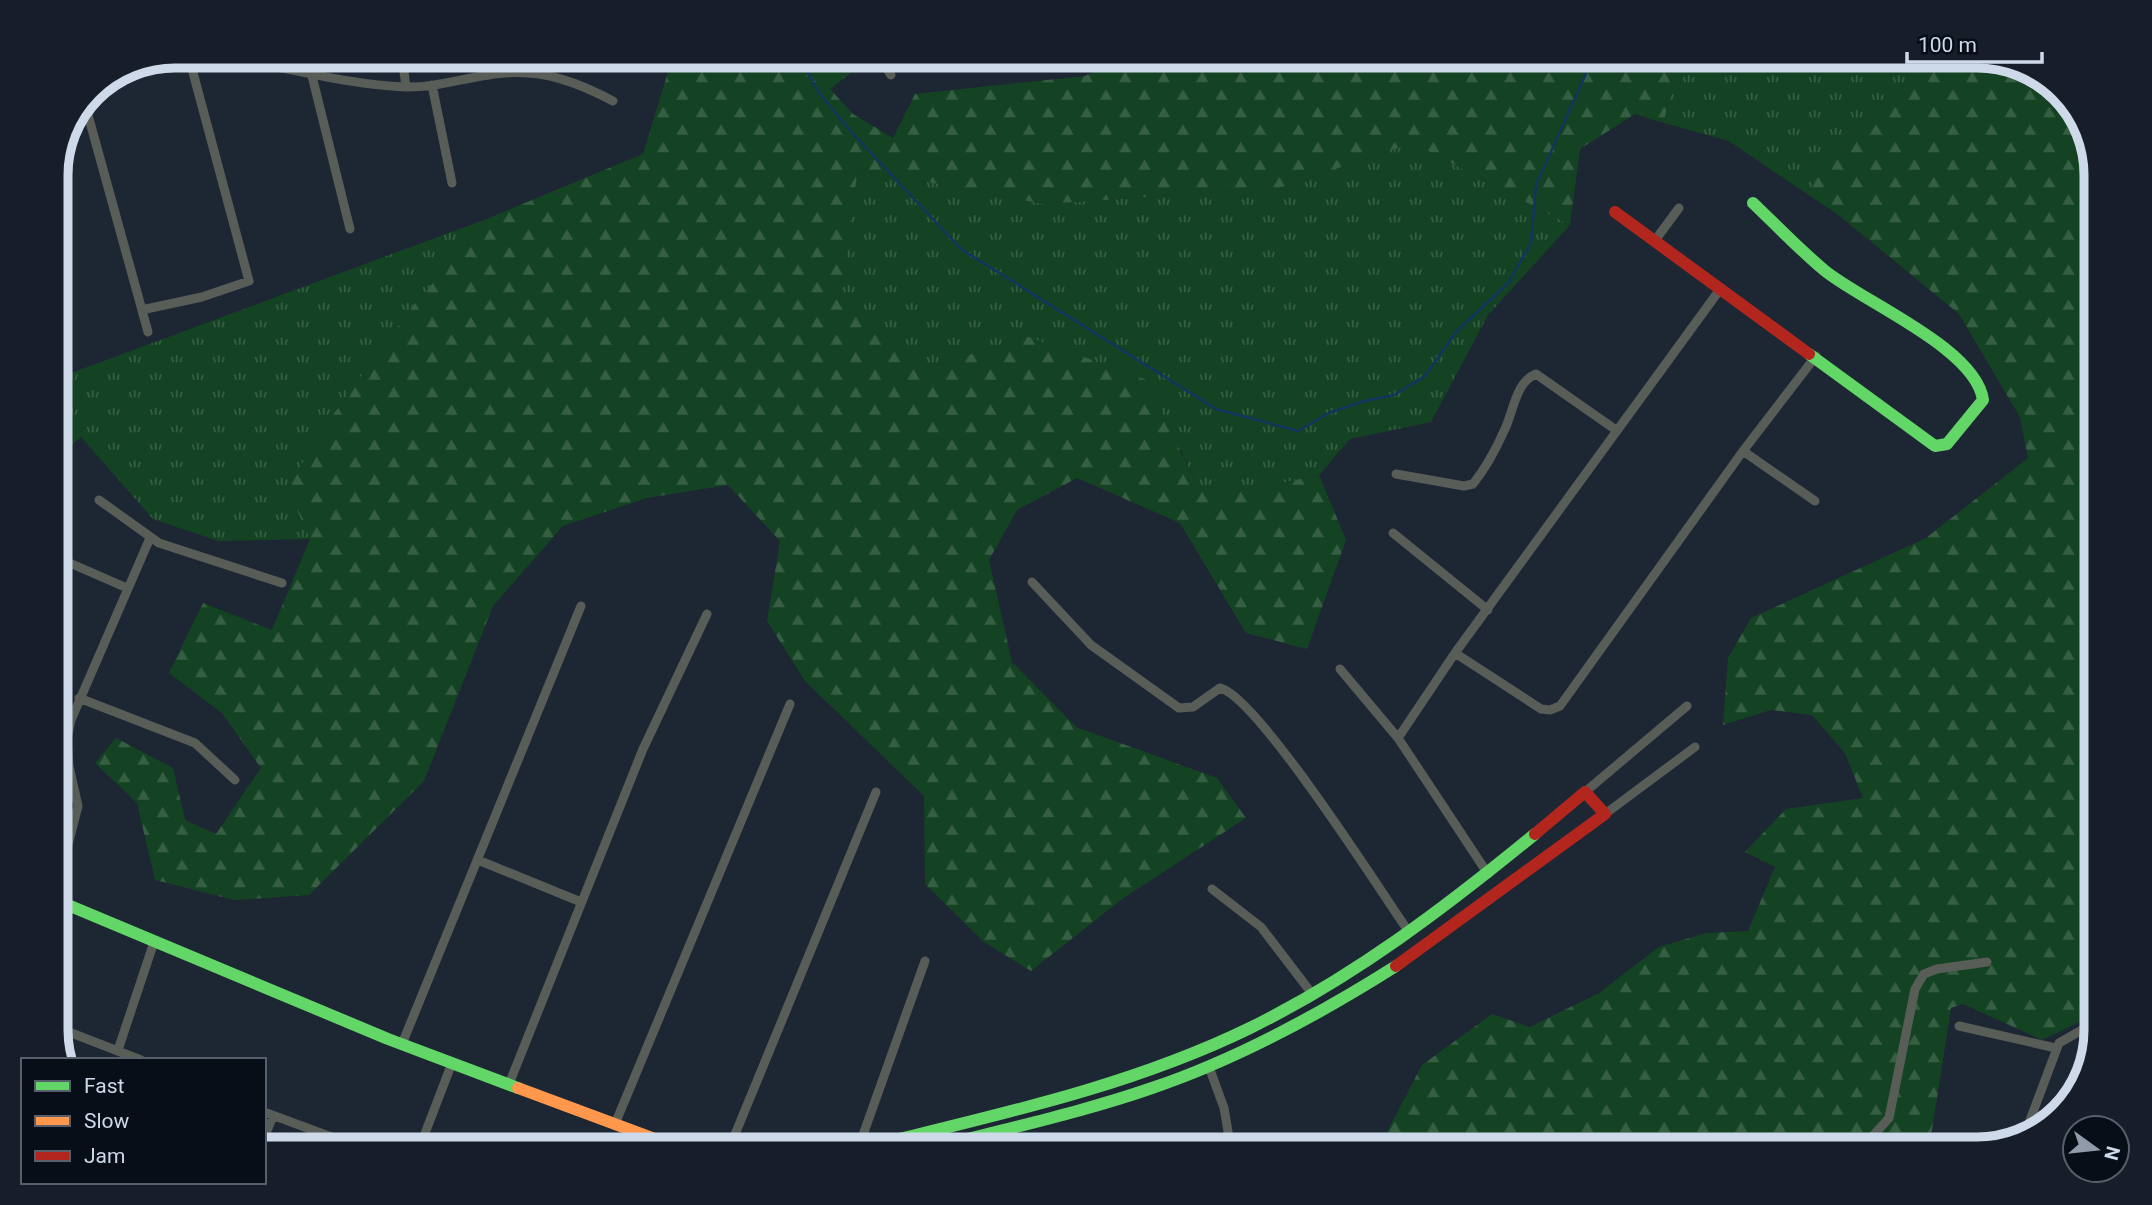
<svg xmlns="http://www.w3.org/2000/svg" width="2152" height="1205" font-family="Roboto,sans-serif">
	<style>
		.grass { fill: url(#grass-tufts) }
		.forest { fill: url(#forest-firs) }
		.lines { fill: none; stroke-linecap: round; stroke-linejoin: round }
		.stream { stroke: #123560; stroke-width: 2.5 }
		.street { stroke: #585d58; stroke-width: 9 }
		.fast { stroke: #63d668; stroke-width: 12 }
		.slow { stroke: #ff974d; stroke-width: 12 }
		.jam { stroke: #b3261e; stroke-width: 12 }
		.rim { fill: none; stroke: #ced9e9; stroke-width: 9 }
	</style>
	<defs>
		<pattern id="grass-tufts" width="24" height="20" patternUnits="userSpaceOnUse" patternTransform="scale(1.75)"><rect width="24" height="20" fill="#144323"/><path d="M3 7l-1-3M5 7V3M7 7l1-3M15 17l-1-3M17 17v-4M19 17l1-3" fill="none" stroke="#355e43"/></pattern>
		<pattern id="forest-firs" width="22" height="20" patternUnits="userSpaceOnUse" patternTransform="scale(1.75)"><rect width="22" height="20" fill="#144323"/><path d="M5 1l3.5 6h-7zM16 11l3.5 6h-7z" fill="#355e43"/></pattern>
	</defs>
	<rect width="100%" height="100%" fill="#1d2633"/>
	<path class="grass" d="M1944 56 1845 130 1807 194 1729 141 1664 123 1676 57Z
		M860 61 861 65 830 89 779 62Z
		M1413 143 1570 225 1488 315 1431 422 1350 439 1319 475 1243 491 1197 486 1181 450 1026 336 929 368 839 301 858 169 1044 204 1279 188Z
		M489 218 412 307 335 412 310 539 218 541 153 519 81 437 56 459V362L66 375Z"/>
	<path class="forest" d="M1944 56H1977L2036 72 2076 109 2096 168V1014L2042 1040 1963 1004 1951 1008 1929 1149H1378L1422 1065 1492 1014 1530 1027 1599 993 1659 947 1706 933 1748 931 1775 867 1745 852 1786 809 1863 798 1845 753 1812 715 1771 710 1723 725 1728 658 1751 618 1926 538 2028 458 2020 417 1959 314 1836 213 1807 194 1845 130Z
		M1676 57 1664 123 1635 114 1580 149 1570 225 1413 143 1279 188 1044 204 858 169 839 301 929 368 1026 336 1147 380 1197 486 1243 491 1319 475 1346 540 1307 649 1246 633 1180 523 1077 478 1017 510 989 560 1012 662 1076 727 1217 778 1246 818 1122 899 1031 971 984 942 925 884 924 796 805 681 767 621 780 541 728 485 647 498 563 526 493 606 424 781 309 895 234 900 155 880 137 803 95 763 116 738 173 768 185 820 216 834 261 768 222 713 169 673 203 603 272 630 310 539 287 487 335 412 412 307 489 218 643 154 671 62H779L830 89 853 114 893 138 915 94 1085 76 1119 60 1290 59 1330 65 1350 59Z"/>
	<g class="lines">
		<path class="stream" d="M802 62 819 93 853 134 961 249 1216 409 1298 431 1329 413 1364 401 1394 395 1425 376 1456 332 1508 283 1531 243 1536 185 1593 58"/>
		<path class="street" d="M882 61 891 75
			M262 64C309 73 356 85 405 87 439 88 472 75 506 73 545 70 579 83 613 101
			M403 64 406 87
			M312 76 350 229
			M432 85 452 183
			M85 104 148 332
			M1656 239 1679 208
			M146 309 202 297 249 281 191 65
			M1743 451 1815 501
			M1396 474 1464 486 1473 484C1485 469 1496 449 1504 431 1513 414 1515 382 1536 374L1616 430
			M99 500 159 543 282 583
			M1393 533 1488 610
			M56 557 127 588
			M1032 582 1091 645 1179 708 1193 707 1220 688C1257 696 1381 892 1409 932
			M1455 653 1541 709 1550 710 1560 706 1743 451 1816 356
			M1340 669 1398 738 1488 874
			M79 698 195 743 235 780
			M1398 738 1455 653 1721 288
			M1585 792 1687 706
			M1605 814 1695 747
			M478 860 581 902
			M1212 889 1261 927 1313 995
			M56 891 78 806 69 766 67 739 71 720 150 538
			M1959 1026 2056 1048
			M56 1027 141 1060
			M402 1044 581 606
			M118 1050 154 942
			M1209 1067 1224 1108 1231 1149
			M509 1084 643 749 707 614
			M264 1112 364 1149
			M615 1124 790 704
			M2024 1136 2059 1043 2096 1022
			M264 1138 273 1116
			M419 1149 452 1063
			M729 1149 876 792
			M858 1149 925 961
			M1861 1149 1889 1118 1915 989 1924 974 1937 969 1987 962"/>
		<path class="fast" d="M1753 203C1776 225 1799 249 1824 270 1861 301 1976 348 1983 400L1947 444 1935 446 1809 354
			M56 900 388 1039 518 1088
			M859 1149C991 1116 1127 1088 1250 1028 1354 977 1446 907 1535 834
			M930 1149C1004 1129 1080 1113 1152 1088 1238 1059 1320 1014 1396 966"/>
		<path class="slow" d="M518 1088 682 1149"/>
		<path class="jam" d="M1615 212 1809 354
			M1396 966 1605 814 1585 792 1535 834"/>
	</g>
	<path d="M0 0H2152V1205H0ZM175 68H1977A107 107 0 0 1 2084 175V1030A107 107 0 0 1 1977 1137H175A107 107 0 0 1 68 1030V175A107 107 0 0 1 175 68Z" fill="#171e29" fill-rule="evenodd"/>
	<path class="rim" d="M175 68H1977A107 107 0 0 1 2084 175V1030A107 107 0 0 1 1977 1137H175A107 107 0 0 1 68 1030V175A107 107 0 0 1 175 68Z"/>
	<rect x="21" y="1058" width="245" height="126" fill="#070e18" stroke="#575f6c" stroke-width="2"/>
	<rect x="35" y="1081" width="35" height="10" fill="#63d668" stroke="#575f6c" stroke-width="2"/>
	<text x="84" y="1093" font-size="21" fill="#ced9e9">Fast</text>
	<rect x="35" y="1116" width="35" height="10" fill="#ff974d" stroke="#575f6c" stroke-width="2"/>
	<text x="84" y="1128" font-size="21" fill="#ced9e9">Slow</text>
	<rect x="35" y="1151" width="35" height="10" fill="#b3261e" stroke="#575f6c" stroke-width="2"/>
	<text x="84" y="1163" font-size="21" fill="#ced9e9">Jam</text>
	<g transform="translate(2096 1149) rotate(105)"><circle r="33" fill="#070e18" stroke="#575f6c" stroke-width="2"/>
	<path d="M0-5L12 26L0 18L-12 26Z" fill="#909aa9"/>
	<text y="-10" font-size="19" font-weight="bold" text-anchor="middle" fill="#ced9e9">N</text>
	</g>
	<path d="M1907 52v10h135v-10" fill="none" stroke="#ced9e9" stroke-width="3.5"/>
	<text x="1918" y="52" font-size="21" fill="#ced9e9" stroke="#070e18" stroke-width="5" paint-order="stroke">100 m</text>
</svg>
